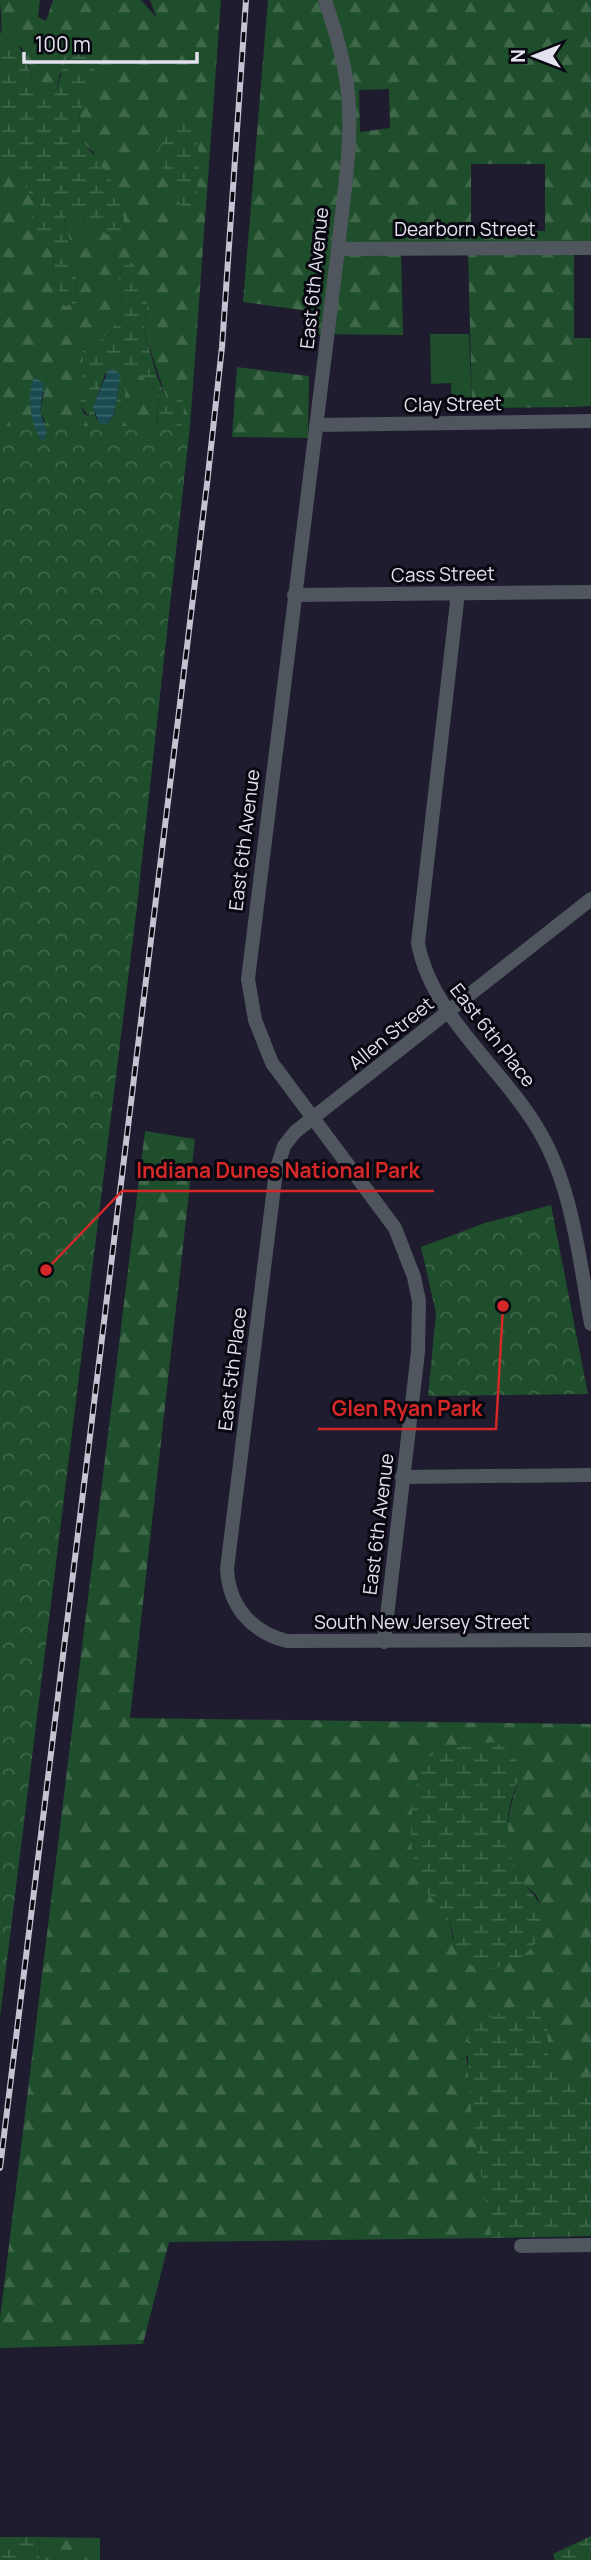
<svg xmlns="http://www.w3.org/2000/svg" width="591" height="2560" font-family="Manrope,sans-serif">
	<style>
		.green { fill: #1e4e2b }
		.forest { fill: url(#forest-firs); fill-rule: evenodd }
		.wetland { fill: url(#wetland-marsh) }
		.park { fill: url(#park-crowns) }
		.water { fill: url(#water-rules) }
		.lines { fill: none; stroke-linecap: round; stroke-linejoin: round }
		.minor { stroke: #4f565e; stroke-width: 14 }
		.rail-casing { stroke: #c5c3d1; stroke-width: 6 }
		.rail { stroke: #090810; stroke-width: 3.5; stroke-dasharray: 10; stroke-linecap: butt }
		.labels { text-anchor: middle; stroke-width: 6; stroke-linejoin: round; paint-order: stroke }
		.street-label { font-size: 19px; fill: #e4e2ef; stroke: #090810 }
		.leader { fill: none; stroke: #d62828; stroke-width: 2.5 }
		.callout-dot { fill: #d62828; stroke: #090810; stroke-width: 2.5 }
		.callout-label { font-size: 21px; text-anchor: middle; font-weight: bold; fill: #d62828; stroke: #090810; stroke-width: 6; stroke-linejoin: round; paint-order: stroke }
	</style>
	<defs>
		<pattern id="forest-firs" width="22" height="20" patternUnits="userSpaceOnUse" patternTransform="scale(1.75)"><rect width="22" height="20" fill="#1e4e2b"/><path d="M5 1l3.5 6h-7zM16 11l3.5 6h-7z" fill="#3f674a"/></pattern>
		<pattern id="wetland-marsh" width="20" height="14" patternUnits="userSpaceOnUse" patternTransform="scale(1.75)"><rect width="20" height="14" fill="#1e4e2b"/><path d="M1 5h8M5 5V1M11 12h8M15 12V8" fill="none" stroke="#3f674a"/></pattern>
		<pattern id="park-crowns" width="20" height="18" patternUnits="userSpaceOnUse" patternTransform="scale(1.75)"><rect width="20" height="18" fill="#1e4e2b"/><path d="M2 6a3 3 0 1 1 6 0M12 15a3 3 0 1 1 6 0" fill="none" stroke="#3f674a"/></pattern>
		<pattern id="water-rules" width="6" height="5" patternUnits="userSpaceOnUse" patternTransform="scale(1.75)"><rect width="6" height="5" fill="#1a4b50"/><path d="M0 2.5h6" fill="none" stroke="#3b656a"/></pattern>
	</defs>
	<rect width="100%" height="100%" fill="#1f1c2f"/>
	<path class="green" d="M430 334H469L472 408 452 409 451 383 431 384Z
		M574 338H591V406L574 407Z"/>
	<path class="forest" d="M0 0H40L38 17 46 21 53 0H141L157 18 150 0H221L190 426 146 819 0 877V162L20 173 30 196 41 205 49 249 53 255 54 281 65 306 77 303 76 266 64 218 67 214 85 224 94 153 81 141 79 114 94 85 60 73 56 91 36 87 22 48 2 35ZM127 260 147 302 144 331 168 403 154 462 159 396 140 373 132 372 125 377C127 401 121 406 107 424L84 414C76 395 85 371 83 350L111 333 122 303 117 282ZM44 392 40 412 45 421 36 431 30 396Z
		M268 0H591V254H574V407L472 408 468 249 401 250 403 335 314 334 317 312 243 302ZM389 89 390 128 360 132 359 90ZM545 164V231H471V164Z
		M237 367 309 376 308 438 232 437Z
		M145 1131 195 1139 130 1718 591 1724V2103L549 2059 547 2035 550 2017 466 2056 492 2238 169 2242 143 2344 0 2348V2319ZM518 1782C506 1814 501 1854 523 1883 527 1888 532 1890 536 1895 540 1902 542 1913 544 1921L453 1939 449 1920Z
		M39 2537 100 2538V2560H40Z"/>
	<path class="wetland" d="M0 29 2 35C26 42 26 68 37 87L56 91 68 52 83 55 95 65 94 85 79 114 81 141C105 165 127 200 124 234L109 235 67 215 64 219 76 266 77 303 65 306 54 281 53 254 35 235 30 219 41 205 30 196 20 173 0 162Z
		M187 115C206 154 200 179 190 220L167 183 157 154 174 120Z
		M127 259 134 265 147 302 144 331 157 376 168 402 178 397 185 403 180 436 157 427 159 396 140 373 132 372 125 377C126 392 127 405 114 414L118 389 105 373C102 390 87 406 99 423 67 407 86 380 83 350L111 333 122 303 117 282Z
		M493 1742C540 1762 508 1786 508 1822 508 1837 508 1854 515 1869 523 1888 545 1899 544 1923 541 1955 486 1986 462 1958 453 1947 454 1931 448 1919 442 1908 431 1900 425 1889 403 1851 410 1799 424 1760L443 1749Z
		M519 2006H541L550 2017 547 2035 549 2059 591 2103V2236L492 2238C482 2170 463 2098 469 2029L481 2020Z
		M591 2536V2560H555L553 2554Z
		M0 2537H39L40 2560H0Z"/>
	<path class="park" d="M0 426H189L137 906 0 2017Z
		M551 1205 588 1394 428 1396 436 1313 421 1247 485 1223Z"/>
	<path class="water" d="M109 369 118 372 120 377 114 414 107 424 99 423 93 406Z
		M35 377 44 383 40 412 47 431 44 442C31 432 25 391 35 377Z"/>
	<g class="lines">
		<path class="minor" d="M325 0C335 30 345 62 348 94 353 144 343 199 338 249L248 979 255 1020 272 1063 395 1228 414 1277 419 1301 418 1352 384 1642
			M338 249 591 248
			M316 425 591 421
			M458 593 418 943C431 1015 502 1068 538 1129 573 1187 579 1259 591 1324
			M294 595 591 592
			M591 899 295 1132 284 1146 276 1171 227 1569C229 1606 251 1632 287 1641L591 1640
			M402 1477 591 1475
			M521 2246 591 2245"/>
		<defs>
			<path id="rail" d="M0 2168 207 484 222 347 246 0"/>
		</defs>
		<use href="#rail" class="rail-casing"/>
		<use href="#rail" class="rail"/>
	</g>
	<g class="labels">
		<g class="street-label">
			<text x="465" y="236">Dearborn Street</text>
			<text transform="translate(314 278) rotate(-84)" y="7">East 6th Avenue</text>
			<text transform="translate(453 404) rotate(-1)" y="7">Clay Street</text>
			<text transform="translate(443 574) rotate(-1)" y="7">Cass Street</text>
			<text transform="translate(244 840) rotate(-83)" y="7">East 6th Avenue</text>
			<text transform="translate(391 1033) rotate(-39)" y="7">Allen Street</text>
			<text transform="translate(493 1035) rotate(52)" y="7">East 6th Place</text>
			<text transform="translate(232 1369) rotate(-83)" y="7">East 5th Place</text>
			<text transform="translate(378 1524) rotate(-83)" y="7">East 6th Avenue</text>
			<text x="422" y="1629">South New Jersey Street</text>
		</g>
	</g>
	<path class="leader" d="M46 1270L122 1191H434M503 1306L496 1429H318"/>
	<g class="callout-dot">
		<circle cx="46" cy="1270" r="7"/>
		<circle cx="503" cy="1306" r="7"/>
	</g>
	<g class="callout-label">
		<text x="278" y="1178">Indiana Dunes National Park</text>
		<text x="407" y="1416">Glen Ryan Park</text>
	</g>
	<g transform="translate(535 56) rotate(270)" stroke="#090810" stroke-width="5" paint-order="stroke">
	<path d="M0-5L12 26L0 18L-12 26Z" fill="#e4e2ef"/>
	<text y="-10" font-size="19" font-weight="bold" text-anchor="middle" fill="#e4e2ef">N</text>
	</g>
	<path d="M24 52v10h173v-10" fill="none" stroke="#e4e2ef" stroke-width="3.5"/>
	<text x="35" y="52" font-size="21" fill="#e4e2ef" stroke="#090810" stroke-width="5" paint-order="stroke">100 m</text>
</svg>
